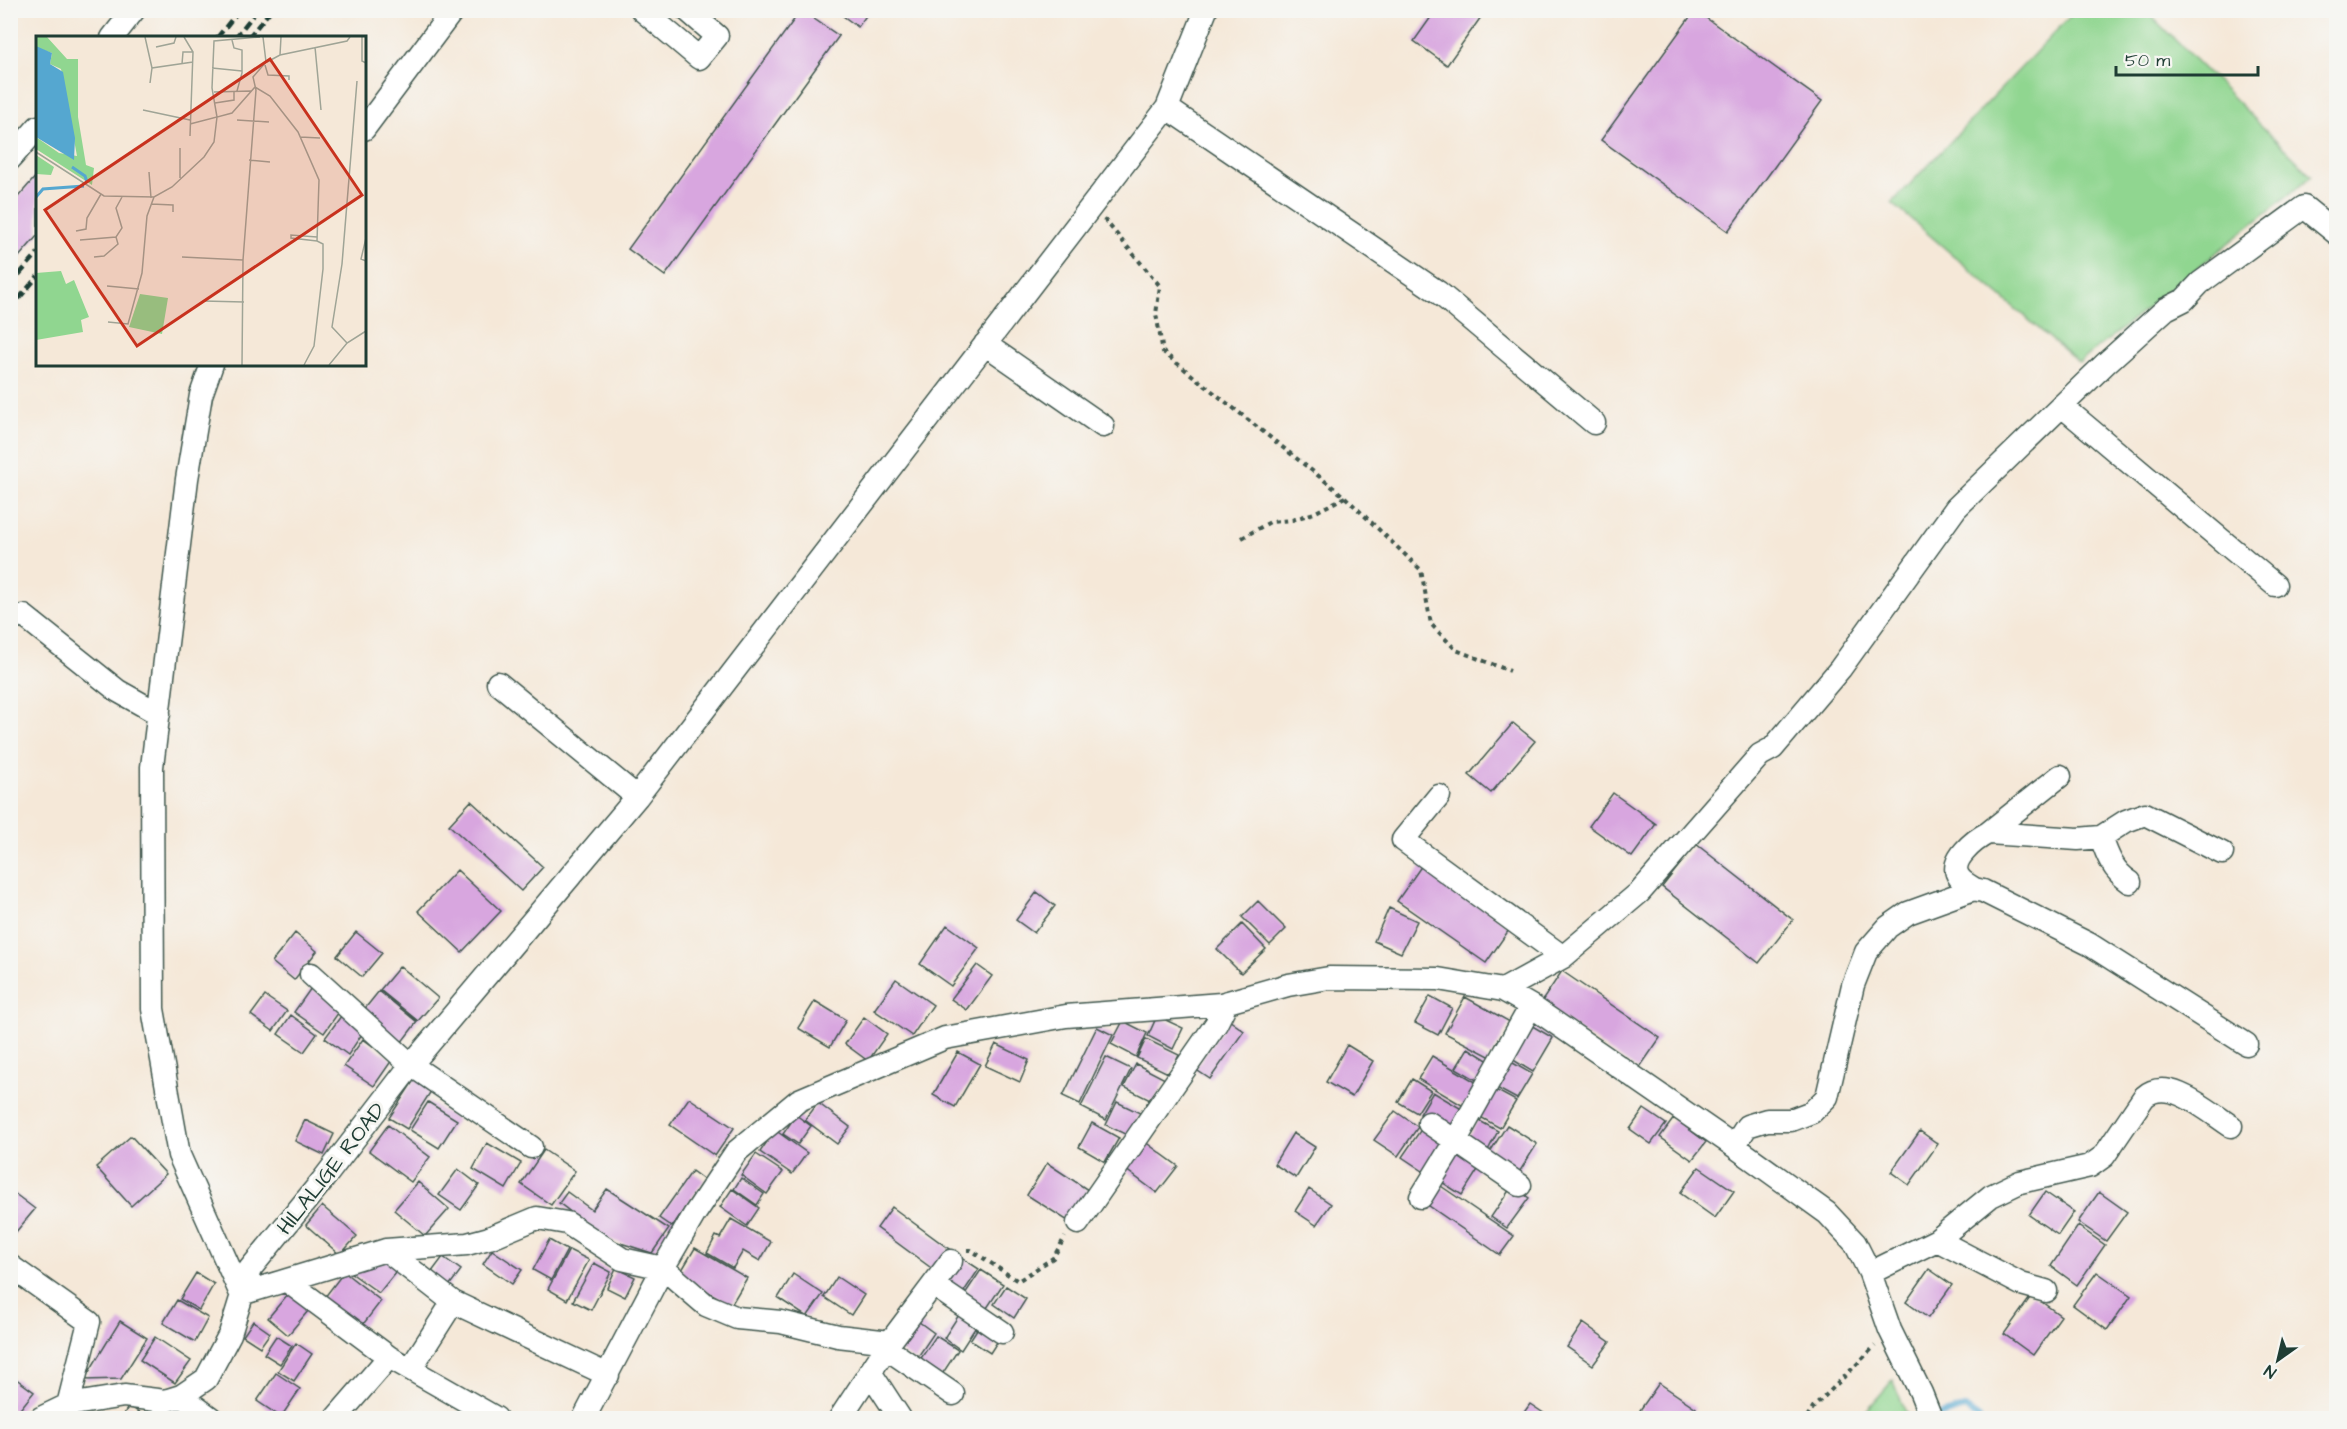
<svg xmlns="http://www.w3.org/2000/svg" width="2347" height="1429" font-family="'Architects Daughter',sans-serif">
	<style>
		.green { fill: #90d690; stroke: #588a62; stroke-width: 1.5 }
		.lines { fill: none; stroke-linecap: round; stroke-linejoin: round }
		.stream { stroke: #55a7d0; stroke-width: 6 }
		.building { fill: #d8a6df }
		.minor-casing { stroke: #3f574d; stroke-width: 25 }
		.path { stroke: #3f574d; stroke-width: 4; stroke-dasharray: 4.5 4.5; stroke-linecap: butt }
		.minor { stroke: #fff; stroke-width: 22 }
		.rail { stroke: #1f3d34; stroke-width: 4.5; stroke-dasharray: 9 4.5; stroke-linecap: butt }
		.labels { text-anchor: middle; stroke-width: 6; stroke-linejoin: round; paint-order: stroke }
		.street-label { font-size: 22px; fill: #1f3d34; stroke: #f6f6f2 }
		.inset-river { fill: none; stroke: #55a7d0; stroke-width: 3 }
		.inset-road { fill: none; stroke: #9fa496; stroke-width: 1.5 }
		.view { fill: #c8321e; fill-opacity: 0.15; stroke: #c8321e; stroke-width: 3 }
		.inset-edge { fill: none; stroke: #1f3d34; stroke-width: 3 }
	</style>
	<rect width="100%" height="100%" fill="#f6f6f2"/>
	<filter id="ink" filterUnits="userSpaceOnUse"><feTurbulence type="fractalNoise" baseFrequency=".0167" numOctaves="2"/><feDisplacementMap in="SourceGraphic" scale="12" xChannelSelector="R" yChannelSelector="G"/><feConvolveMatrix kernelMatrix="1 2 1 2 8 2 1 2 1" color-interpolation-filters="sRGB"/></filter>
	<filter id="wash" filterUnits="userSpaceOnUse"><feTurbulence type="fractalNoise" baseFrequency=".008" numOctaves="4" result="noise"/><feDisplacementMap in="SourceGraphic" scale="24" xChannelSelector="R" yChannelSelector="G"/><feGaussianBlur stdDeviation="1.35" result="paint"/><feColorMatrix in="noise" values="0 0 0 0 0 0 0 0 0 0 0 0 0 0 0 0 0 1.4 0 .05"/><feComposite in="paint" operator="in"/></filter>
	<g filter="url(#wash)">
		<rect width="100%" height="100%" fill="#f5e8d8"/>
		<path class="green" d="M2076 10 2146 11 2312 176 2079 363 1892 203Z
			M1893 1380 1908 1418H1860Z"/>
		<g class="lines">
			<path class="stream" d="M1934 1417 1965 1408 1979 1418"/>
		</g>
		<g id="blocks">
			<path class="building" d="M801 10 839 36 665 276 628 249Z
				M835 10H870L858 27Z
				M1436 10H1486L1447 65 1414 41Z
				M1695 10 1822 101 1728 231 1601 140Z
				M38 174V235L10 267V206Z
				M1513 723 1535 741 1491 793 1469 775Z
				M1613 793 1656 824 1632 857 1589 826Z
				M471 801 543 867 521 891 449 825Z
				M1696 844 1793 920 1759 963 1662 887Z
				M1422 865 1511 927 1486 963 1397 901Z
				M457 870 501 911 462 952 418 911Z
				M1037 892 1055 906 1034 933 1016 920Z
				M1258 901 1286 929 1270 945 1242 917Z
				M1389 908 1417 921 1401 953 1374 941Z
				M1242 924 1266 949 1241 973 1217 949Z
				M947 925 979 948 951 986 920 964Z
				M356 932 382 953 362 977 337 956Z
				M295 933 317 951 294 980 272 962Z
				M977 965 992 976 967 1010 951 999Z
				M400 966 438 998 418 1021 380 990Z
				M1562 971 1660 1038 1638 1070 1540 1004Z
				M896 979 933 1005 912 1036 874 1010Z
				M311 988 341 1009 324 1033 294 1012Z
				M379 991 417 1022 401 1043 363 1011Z
				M265 996 287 1011 273 1031 251 1015Z
				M1430 996 1452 1008 1438 1035 1415 1023Z
				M1465 997 1510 1022 1491 1057 1445 1033Z
				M815 1001 846 1020 830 1047 798 1028Z
				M344 1012 366 1028 348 1055 325 1038Z
				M291 1015 317 1034 304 1052 278 1034Z
				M1157 1016 1183 1028 1173 1049 1148 1036Z
				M864 1017 887 1034 868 1061 845 1044Z
				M1229 1020 1244 1031 1210 1079 1195 1069Z
				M1123 1021 1147 1033 1136 1057 1111 1044Z
				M1529 1024 1553 1038 1533 1072 1510 1058Z
				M1097 1027 1113 1035 1080 1104 1063 1096Z
				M363 1039 392 1060 374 1086 344 1066Z
				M1146 1039 1179 1055 1170 1074 1137 1058Z
				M996 1044 1029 1060 1020 1082 985 1066Z
				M1347 1045 1373 1061 1352 1097 1326 1082Z
				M1468 1048 1492 1063 1480 1082 1456 1068Z
				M958 1052 980 1064 955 1107 933 1095Z
				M1432 1056 1479 1084 1465 1107 1418 1079Z
				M1106 1057 1131 1069 1106 1120 1081 1107Z
				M1506 1059 1532 1074 1517 1099 1491 1085Z
				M1136 1064 1165 1079 1154 1102 1124 1087Z
				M416 1077 433 1088 407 1129 389 1118Z
				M1412 1079 1431 1091 1417 1113 1398 1102Z
				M1490 1087 1516 1101 1500 1128 1475 1114Z
				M1433 1092 1465 1111 1452 1133 1420 1114Z
				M689 1098 734 1128 715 1156 670 1125Z
				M428 1102 457 1120 439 1148 410 1130Z
				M1117 1102 1140 1113 1129 1136 1106 1125Z
				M818 1103 850 1127 837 1144 805 1120Z
				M1644 1109 1666 1124 1651 1144 1630 1129Z
				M1395 1111 1418 1127 1398 1156 1374 1140Z
				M796 1115 811 1126 798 1144 783 1134Z
				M1674 1118 1706 1142 1692 1160 1660 1137Z
				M305 1120 334 1134 324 1155 295 1141Z
				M1478 1120 1498 1131 1486 1154 1465 1143Z
				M1092 1123 1119 1138 1105 1162 1079 1147Z
				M388 1125 430 1157 411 1182 369 1151Z
				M1507 1125 1537 1144 1518 1174 1488 1155Z
				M1422 1128 1446 1145 1426 1173 1402 1157Z
				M775 1130 807 1153 792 1174 760 1152Z
				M1920 1131 1938 1144 1909 1185 1891 1172Z
				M1293 1133 1315 1147 1296 1178 1274 1164Z
				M131 1136 166 1174 131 1206 96 1167Z
				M1141 1139 1178 1166 1157 1193 1121 1166Z
				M487 1143 521 1163 506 1189 473 1169Z
				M1457 1149 1481 1165 1462 1195 1437 1179Z
				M544 1150 575 1171 551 1205 521 1184Z
				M756 1154 783 1172 767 1194 741 1175Z
				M1047 1163 1088 1190 1068 1221 1027 1195Z
				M1699 1167 1734 1191 1715 1218 1680 1193Z
				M458 1169 479 1185 461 1210 439 1195Z
				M692 1171 704 1180 672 1227 659 1218Z
				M741 1178 764 1194 757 1205 734 1189Z
				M418 1182 449 1209 425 1236 394 1210Z
				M1435 1182 1514 1236 1500 1255 1422 1201Z
				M1512 1186 1529 1198 1507 1228 1491 1217Z
				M607 1189 669 1229 652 1253 605 1238 559 1203 567 1192 592 1210Z
				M732 1189 759 1208 747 1226 720 1207Z
				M1309 1189 1331 1204 1316 1225 1295 1211Z
				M10 1190 35 1209 10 1239Z
				M2045 1192 2074 1212 2058 1235 2029 1215Z
				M2099 1192 2127 1212 2106 1241 2078 1222Z
				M322 1206 357 1236 340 1255 306 1225Z
				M892 1207 949 1249 934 1270 877 1228Z
				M731 1219 771 1242 760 1261 743 1251 733 1268 707 1253 716 1236 720 1238Z
				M2078 1226 2105 1245 2077 1285 2051 1266Z
				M549 1240 567 1250 551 1280 533 1270Z
				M695 1248 747 1278 731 1305 679 1275Z
				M492 1250 522 1270 512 1284 483 1264Z
				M569 1250 589 1260 567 1300 548 1289Z
				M384 1256 399 1268 379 1293 347 1270Z
				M959 1256 979 1269 959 1299 939 1286Z
				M443 1257 461 1270 446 1290 428 1277Z
				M594 1263 611 1272 591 1310 573 1301Z
				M616 1268 635 1277 625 1297 607 1288Z
				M1929 1269 1952 1285 1928 1318 1906 1302Z
				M981 1270 1003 1284 983 1314 961 1300Z
				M344 1272 381 1301 358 1331 321 1302Z
				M2097 1272 2131 1296 2107 1330 2073 1305Z
				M196 1273 214 1284 199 1310 180 1299Z
				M793 1274 823 1294 807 1317 778 1298Z
				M837 1277 864 1295 851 1315 824 1297Z
				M1006 1286 1026 1299 1014 1318 994 1304Z
				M293 1288 313 1305 288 1335 268 1318Z
				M2032 1295 2061 1316 2033 1355 2004 1334Z
				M177 1300 208 1318 195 1342 163 1323Z
				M962 1310 979 1322 961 1350 944 1338Z
				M915 1319 934 1333 915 1361 896 1348Z
				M120 1321 147 1338 121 1379 84 1380Z
				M253 1321 270 1333 260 1347 243 1336Z
				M981 1323 1001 1336 990 1353 970 1340Z
				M1583 1323 1610 1342 1593 1365 1567 1347Z
				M276 1336 292 1346 280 1364 264 1354Z
				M936 1336 958 1350 939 1379 917 1364Z
				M155 1337 191 1361 175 1383 140 1360Z
				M296 1343 312 1354 294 1381 278 1371Z
				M276 1373 300 1389 281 1417 257 1401Z
				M15 1378 34 1392 17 1413 10 1408V1384Z
				M1659 1383 1696 1408 1689 1418H1652L1640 1410Z
				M1530 1404 1551 1418H1520Z
				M129 1406 148 1418H121Z"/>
		</g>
	</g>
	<g filter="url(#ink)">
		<use href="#blocks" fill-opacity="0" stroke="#3f574d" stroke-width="1.5"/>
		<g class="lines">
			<defs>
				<path id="minor" d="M642 10 699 58 717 36 687 10
					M112 38 134 10
					M1167 108 1438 292 1594 423
					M364 129 453 10
					M10 159 38 127
					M985 344 1103 426
					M212 364 201 395 187 479 152 767 153 1009 179 1155 241 1294 386 1250 467 1244 489 1238 537 1218 567 1223 622 1259 663 1268 694 1215 736 1152 799 1100 945 1038 1066 1016 1221 1004 1288 985 1329 978 1438 979 1503 990 1531 1006 1734 1146 1827 1213 1855 1243 1870 1273 1890 1330 1921 1393 1931 1418
					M2062 406 2275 585
					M24 616 118 691 159 714
					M498 683 637 797
					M1439 796 1403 840 1563 957
					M1988 833 2060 776
					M2101 837C2107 855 2113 871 2130 882
					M1974 889C1970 886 1962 882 1959 877 1947 861 1976 839 1988 833L2078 839 2101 837 2126 821 2145 814 2222 853
					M311 974 411 1065 531 1147
					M1503 990 1563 957 1640 892 1760 755 1773 748 1840 669 1956 508 2105 364 2166 309 2184 300 2200 283 2304 207 2336 233
					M1429 1123 1520 1185
					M1734 1146 1747 1126 1767 1120H1791L1812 1112 1827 1097 1853 985 1866 952 1888 927 1908 913 1974 889 1983 891 2089 944 2246 1044
					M1421 1197 1456 1140 1531 1006
					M1078 1223 1216 1024 1227 1002
					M1937 1240 2021 1284 2046 1291
					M386 1250 453 1302
					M10 1266 89 1322 68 1405
					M1870 1273 1937 1240 1991 1196 2020 1182 2090 1166 2104 1156 2144 1097C2168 1075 2209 1112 2231 1126
					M287 1281 389 1357 496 1418
					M933 1285 1002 1332
					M886 1348 953 1394
					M411 1368 453 1302 608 1375
					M870 1372 900 1418
					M181 1396 211 1418
					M41 1418 68 1405 124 1396 165 1401 181 1396 206 1379 230 1334 250 1269 322 1181 411 1065 637 797 1167 108 1206 10
					M336 1418 389 1357
					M584 1418 663 1268 706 1305 737 1318 781 1322 838 1336 890 1342
					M840 1418 890 1342 951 1261"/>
			</defs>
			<use href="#minor" class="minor-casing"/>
			<path class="path" d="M1104 219 1160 286 1156 314 1163 352 1345 497 1421 570 1431 624 1456 650 1510 671
				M1242 538 1270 522 1292 520 1314 513 1345 497
				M967 1250H971L1018 1281 1053 1258 1065 1237
				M1807 1418 1813 1408 1875 1346"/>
			<use href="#minor" class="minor"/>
			<path class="rail" d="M217 38 239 10
				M235 38 257 10
				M248 38 271 10
				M10 285 38 253
				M10 309 38 276"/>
		</g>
	</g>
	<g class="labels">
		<g class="street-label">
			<text transform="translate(330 1168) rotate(-52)" y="8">HILALIGE ROAD</text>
		</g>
	</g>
	<g transform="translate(36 36)">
		<rect width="330" height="330" fill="#f5e8d8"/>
		<path d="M0 1H11L31 23H42V81L50 129 58 132 56 149 0 113V101L23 117 41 120 25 33 14 28 16 17 1 12ZM0 119 18 131 15 139 0 138ZM25 235 30 248 38 244 53 281 45 284 47 296 0 304V237ZM104 258 132 262 126 298 93 291Z" fill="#90d690"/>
		<path d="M0 10 16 17 14 28 27 36 39 102 38 124 0 101Z" fill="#55a7d0"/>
		<path class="inset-river" d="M36 131 49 140 51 146M0 161 7 153 48 150"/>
		<path class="inset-road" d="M109 1 116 32M148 1 157 16 154 100M326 1V25L330 27M196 4 198 12 206 14V37L201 55M120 11 138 7 140 1M279 11 285 74M244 19 245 1M231 26 244 19 311 5 314 1M146 28 147 16H157M229 29 232 39 253 40V44M176 32 206 35M114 47 116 32 157 26M178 56 215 55M179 67 198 64V55M107 74 154 84M201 84 233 86M154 88 181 81 176 52 178 5 224 1M264 101 284 102M0 116 68 160 118 161 136 151 168 121 178 106 181 81 196 77 219 51 234 60 262 96 283 144 281 205 287 208V233L278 310 268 329M213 124 234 126M113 136 115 162M144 142V112M115 168 137 169V176M40 195 50 193 51 182 65 158M330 202 325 223 330 225M44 204 80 201 86 192 80 172 86 161M281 205 255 202V199L281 201M58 221 68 220 82 208 80 201M146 221 207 224M71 250 103 253M167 265 208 266M72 286 92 288 106 237 111 180 118 161M311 307 296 291 306 228 321 45M206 329 207 224 220 54 217 41 230 26 227 1M293 329 311 307 330 295"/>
		<path class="view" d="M234 23 326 159 101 310 9 174Z"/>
		<rect width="330" height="330" class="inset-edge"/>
	</g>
	<rect width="2347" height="1429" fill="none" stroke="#f6f6f2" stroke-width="36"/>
	<g transform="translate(2278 1360) rotate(214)" stroke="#f6f6f2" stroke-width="4.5" paint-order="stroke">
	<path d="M0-4.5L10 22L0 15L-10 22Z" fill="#1f3d34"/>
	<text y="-9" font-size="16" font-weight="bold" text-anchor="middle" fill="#1f3d34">N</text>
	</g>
	<path d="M2116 66v9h142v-9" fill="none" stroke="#1f3d34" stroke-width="3"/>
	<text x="2125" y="66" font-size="18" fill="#1f3d34" stroke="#f6f6f2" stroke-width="4.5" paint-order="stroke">50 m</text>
</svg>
